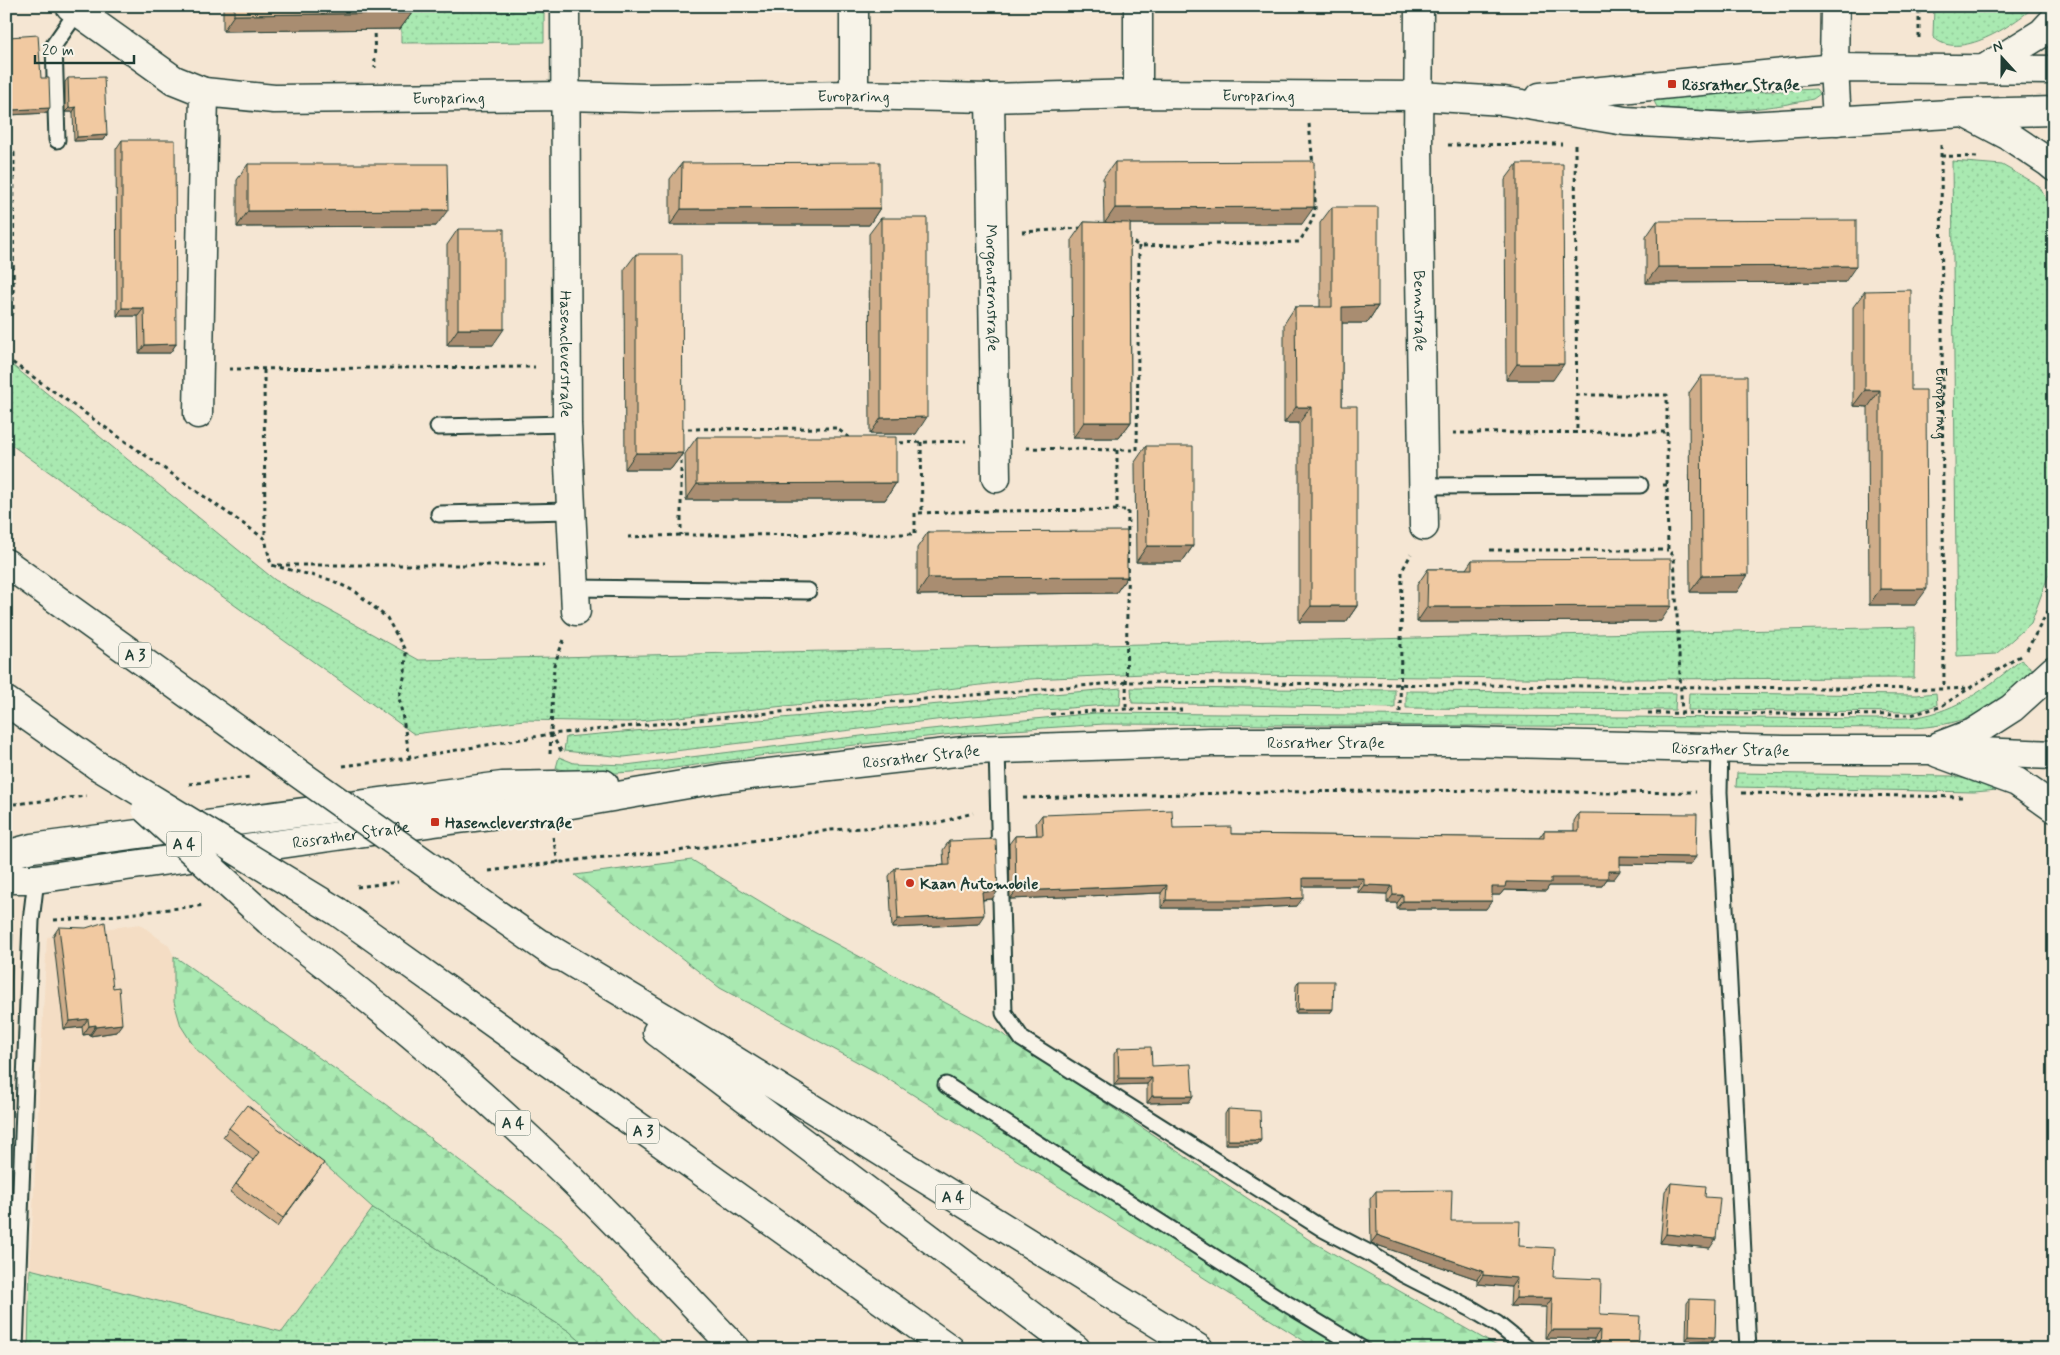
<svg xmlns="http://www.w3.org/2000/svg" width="2060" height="1355" font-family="Mynerve,sans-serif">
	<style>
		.built { fill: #f4ddc4 }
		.grass { fill: url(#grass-dots); stroke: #649372 }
		.forest { fill: url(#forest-firs); stroke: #649372 }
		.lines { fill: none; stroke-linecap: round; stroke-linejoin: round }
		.lane-casing { stroke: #1f3d34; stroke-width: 19 }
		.street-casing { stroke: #1f3d34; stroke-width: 31 }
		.secondary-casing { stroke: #1f3d34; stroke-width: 31 }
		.highway-casing { stroke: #1f3d34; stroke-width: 31 }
		.path { stroke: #1f3d34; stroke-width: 3; stroke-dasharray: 4 4; stroke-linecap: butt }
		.lane { stroke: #f7f3e8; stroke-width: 15 }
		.street { stroke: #f7f3e8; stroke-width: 28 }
		.secondary { stroke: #f7f3e8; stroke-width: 28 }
		.highway { stroke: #f7f3e8; stroke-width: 28 }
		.highway-bridge-casing { stroke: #1f3d34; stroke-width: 31; stroke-linecap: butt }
		.highway-bridge { stroke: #f7f3e8; stroke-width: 28 }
		.wall { fill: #cfad8a; stroke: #1f3d34 }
		.shaded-wall { fill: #a98d71; stroke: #1f3d34 }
		.building { fill: #f1c9a1; stroke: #1f3d34 }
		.poi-dot { fill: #c8321e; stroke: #f7f3e8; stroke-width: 2 }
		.labels { text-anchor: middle; stroke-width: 4.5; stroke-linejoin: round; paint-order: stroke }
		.shield { fill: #f7f3e8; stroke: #60746a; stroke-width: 1 }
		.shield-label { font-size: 15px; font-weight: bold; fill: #1f3d34 }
		.poi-label { font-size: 16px; font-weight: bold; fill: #1f3d34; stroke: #f7f3e8; text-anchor: start }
		.street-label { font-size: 16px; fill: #1f3d34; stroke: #f7f3e8 }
	</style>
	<defs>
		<pattern id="grass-dots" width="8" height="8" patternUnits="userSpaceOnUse" patternTransform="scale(1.25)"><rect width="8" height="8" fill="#a9e9b1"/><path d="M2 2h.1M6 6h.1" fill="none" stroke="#91c999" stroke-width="1.8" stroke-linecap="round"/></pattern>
		<pattern id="forest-firs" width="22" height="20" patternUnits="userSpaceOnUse" patternTransform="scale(1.25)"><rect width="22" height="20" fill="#a9e9b1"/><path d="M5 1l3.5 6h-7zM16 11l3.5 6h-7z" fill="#91c999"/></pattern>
	</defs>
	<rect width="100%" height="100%" fill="#f5e6d3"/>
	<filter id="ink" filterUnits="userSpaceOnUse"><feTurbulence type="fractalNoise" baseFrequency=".02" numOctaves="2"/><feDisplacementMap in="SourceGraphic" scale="10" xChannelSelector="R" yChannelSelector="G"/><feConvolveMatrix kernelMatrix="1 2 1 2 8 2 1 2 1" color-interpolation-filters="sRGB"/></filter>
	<g filter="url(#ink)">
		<path class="built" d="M140 924 169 946 174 956V1002L195 1048 373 1208 282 1332 30 1269 47 937Z"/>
		<path class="grass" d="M401 6H544V42L401 43Z
			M1934 6H2035C2013 25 1959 62 1933 37Z
			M1816 89 1820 94 1813 99C1759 111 1712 114 1657 107L1654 101 1674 96Z
			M1952 161 2002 165 2039 186 2054 214 2053 563 2031 623 1996 654 1957 656Z
			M6 360 275 580 419 660 1915 627 1914 678 1616 679 1145 674 1030 679 931 691 629 722 524 720 414 734 6 441Z
			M2021 660 2039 674C1994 708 1972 724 1914 728L1104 724 953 734 766 755 661 770 602 774 575 773 556 768 559 757 574 763 626 765 869 735 1096 713 1877 719C1890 718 1903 719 1916 717 1958 711 1989 686 2021 660Z
			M1121 688 1120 705H1105L961 717 624 757 564 751 566 737Z
			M1131 688 1395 690V708L1132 703Z
			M1406 691 1676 693 1675 710 1406 708Z
			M1689 693 1917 695 1936 693 1937 705 1915 712 1688 710Z
			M1737 773 1951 776 1999 786 1998 790 1974 792 1736 787Z
			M373 1208 569 1331 589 1349H28L30 1269 282 1332Z"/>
		<path class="forest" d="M692 860 786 917 998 1031 1311 1241 1502 1349H1317L880 1074 720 988 575 875Z
			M174 956 385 1104 562 1238 668 1349H589L569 1331 373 1208 195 1048 181 1026 174 1002Z"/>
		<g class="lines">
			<defs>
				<path id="lane" d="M57 140 54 45 77 12
					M438 427 567 424
					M1424 486 1640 485
					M439 514 570 511
					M575 588 808 591
					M1720 747 1719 792 1748 1349
					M997 749 1004 1013 1022 1039 1323 1229 1371 1254 1403 1274 1472 1309 1497 1324 1528 1349
					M946 1085 1289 1305 1362 1349
					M15 1349 31 921 36 879"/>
				<g id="street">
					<path id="s2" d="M70 6 174 80 204 92 274 99 566 96 645 98 854 95 990 98 1138 94 1419 96 1504 101 1625 121 1730 127 1966 113 2054 111"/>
					<path id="s3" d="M565 6 567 424 576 611"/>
					<path d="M854 6V95"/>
					<path d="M1138 6V94"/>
					<path id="s4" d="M1419 6 1418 145 1424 526"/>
					<path d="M1835 6 1834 68 1837 121"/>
					<path d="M1984 69 2042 33 2054 20"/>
					<path d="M1540 97 1834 68 2054 70"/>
					<path id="s5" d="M990 98 996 478"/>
					<path d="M1967 114 2009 136 2048 162 2054 167"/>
					<path d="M198 414 204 92"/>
					<path d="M1938 753 2017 782 2054 808"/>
				</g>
				<g id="secondary">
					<path d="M1939 746 1973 733 2012 708 2054 670"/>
					<path d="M6 855 32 848 502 786 604 784"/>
					<path id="s6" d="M6 879H36L435 822 548 808 723 778 973 750 1210 742H1467L1785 750H1930L2054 755"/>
				</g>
				<path id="highway" d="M6 563 263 748
					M6 701 98 766
					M488 908 557 956
					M338 912 950 1349
					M269 921C357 988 443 1058 524 1134 598 1202 666 1276 736 1349
					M543 945 708 1044 1199 1349
					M657 1032 1076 1349"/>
			</defs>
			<use href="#lane" class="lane-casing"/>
			<use href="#street" class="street-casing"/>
			<use href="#secondary" class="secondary-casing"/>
			<use href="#highway" class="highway-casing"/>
			<g class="path">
				<path d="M374 26 375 68"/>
				<path d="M1919 38V6"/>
				<path d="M1309 124 1313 165"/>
				<path d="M1448 145 1562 144"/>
				<path d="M1575 145 1577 433"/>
				<path id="s1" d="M1941 145 1944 689"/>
				<path d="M6 152 14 153 13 313H6"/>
				<path d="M1941 156 1981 157"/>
				<path d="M1022 232 1083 228"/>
				<path d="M1127 238 1139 246"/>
				<path d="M6 358 265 539 271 565 331 580 356 592 387 618 406 652 405 674 399 697 410 758"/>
				<path d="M229 369 535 367"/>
				<path d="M264 370 265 538"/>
				<path d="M1576 395H1667V485"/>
				<path d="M680 429 836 428 850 438"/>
				<path d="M1453 433 1667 432"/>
				<path d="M921 442 922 512"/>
				<path d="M892 443 966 441"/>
				<path d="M1026 448 1117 450"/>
				<path d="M681 453V535"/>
				<path d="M1663 485H1667L1668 550 1674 556 1682 714"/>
				<path d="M1117 510V450H1137L1139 246 1299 242C1319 213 1316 210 1313 177"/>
				<path d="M993 511 1128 510 1126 709"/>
				<path d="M628 537 681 535 915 534V513L993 511V508"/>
				<path d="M1490 550H1668"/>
				<path d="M278 565H544"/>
				<path d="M2027 650 2054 600"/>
				<path d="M1400 712 1402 571 1411 554"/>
				<path d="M1648 713 1911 715 1940 707 2023 654"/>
				<path d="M1051 714 1126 709 1182 710"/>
				<path d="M551 734 563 754"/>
				<path d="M550 754 554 665 565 637"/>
				<path d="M343 766 410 758 551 734 842 706 1127 682 1944 689 1972 688"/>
				<path d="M189 784 250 777"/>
				<path d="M1742 793 1964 797"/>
				<path d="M1023 798 1269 792 1509 790 1603 793 1696 792"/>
				<path d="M6 805 86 796"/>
				<path d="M553 837 558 863"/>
				<path d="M489 871 594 858 670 852 831 830 937 823 973 813"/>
				<path d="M357 887 398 882"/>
				<path d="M54 920 92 918 205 905"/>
			</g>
			<use href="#lane" class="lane"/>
			<use href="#street" class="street"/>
			<use href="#secondary" class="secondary"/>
			<use href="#highway" class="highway"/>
			<defs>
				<path id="highway-bridge" d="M263 748 488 908
					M98 766 338 912
					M146 809 269 921"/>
			</defs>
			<use href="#highway-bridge" class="highway-bridge-casing"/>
			<use href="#highway-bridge" class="highway-bridge"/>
		</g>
		<path class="wall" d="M223 6H412V13L400 29 223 31Z
			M9 37 50 108 47 113 9 115 6 55V40Z
			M68 78 107 135 104 140 74 141 73 112H65V82Z
			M122 140 176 344 170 353H139L138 316H117L116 149Z
			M1115 162 1302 224H1130L1131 422 1119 438H1073L1072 239 1084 222 1104 223 1103 178Z
			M682 163 880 208 869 225H670V179Z
			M248 164 436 226 237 227V180Z
			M1517 164 1553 380H1506L1505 180Z
			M1332 207 1378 306 1367 323H1342V406L1357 606 1346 622H1299V423H1284V324L1295 307H1320V223Z
			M881 218 916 434H870L869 234Z
			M1657 221 1845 282 1646 283V237Z
			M458 229 493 345H447V245Z
			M636 254 683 453 671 469H625L624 270Z
			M1865 291 1911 390 1915 605H1869L1868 407 1853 406V307Z
			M1701 376 1737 592H1690L1689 393Z
			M697 437 896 483 885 500H686L685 454Z
			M1146 446 1193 546 1182 562H1136L1135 462Z
			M928 532 1127 577 1116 593 917 595V548Z
			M1472 560 1661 621 1417 622V585L1428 569H1466Z
			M1579 813 1690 865 1620 864 1614 879H1607L1602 886H1549L1546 891 1504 890 1500 895H1492L1486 909H1397V903H1387V894L1358 893V886H1303L1297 906 1254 908H1161V893L1010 899 1009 844 1015 836 1037 835 1036 823 1042 815 1231 834 1539 838 1544 831H1574V821Z
			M949 841 992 899 983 900 978 924 892 928 889 876 895 868 944 865 943 850Z
			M59 927 116 1032 90 1036V1034L83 1035 82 1027 64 1029 53 936Z
			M1299 981 1333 1009 1330 1013H1295L1296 986Z
			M1118 1048 1152 1066 1189 1102 1147 1103V1084L1114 1085V1054Z
			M1228 1109 1261 1140 1258 1144H1225V1114Z
			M229 1128 324 1163 277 1227 230 1192 253 1160 223 1137Z
			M1671 1183 1705 1197 1710 1248 1660 1243 1665 1191Z
			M1376 1191 1451 1221 1519 1246 1553 1277 1600 1314 1638 1349H1593L1594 1339 1545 1338 1546 1307 1510 1306 1511 1287 1477 1284V1279L1371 1243 1370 1199Z
			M1690 1299 1715 1337 1712 1342 1686 1340 1687 1303Z"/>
		<path class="shaded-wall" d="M412 13 400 29 223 31 234 15Z
			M76 107 73 112H65L69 108Z
			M50 108 47 113 9 115 12 110Z
			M107 135 104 140 74 141 77 137Z
			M1314 207 1302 224H1104L1115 208Z
			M880 208 869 225H670L681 209Z
			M448 210 436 226 237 227 248 211Z
			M1856 266 1845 282 1646 283 1658 267Z
			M6 294H10L6 300Z
			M1378 306 1367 323H1330L1342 307Z
			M122 308H144L138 316H117Z
			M458 329H504L493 345H447Z
			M176 344 170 353H139L145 345Z
			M1517 364H1564L1553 380H1506Z
			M1865 390H1880L1868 407 1853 406Z
			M1296 407H1311L1299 423H1284Z
			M927 417 916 434H870L881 418Z
			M1084 422H1131L1119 438H1073Z
			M636 453H683L671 469H625Z
			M896 483 885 500H686L697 484Z
			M1147 546H1193L1182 562H1136Z
			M1748 575 1737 592H1690L1702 576Z
			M1127 577 1116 593 917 595 928 578Z
			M1880 589H1927L1915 605H1869Z
			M1311 606H1357L1346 622H1299Z
			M1671 606 1661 621 1417 622 1427 607Z
			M1620 856 1696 857 1690 865 1615 864Z
			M1608 871H1620L1614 879H1607L1602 886H1549L1546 891 1504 890 1500 895H1486L1492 887 1506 882Z
			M1303 878H1364L1358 886H1297Z
			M1167 885 1161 893 1010 899 1016 891Z
			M1364 885 1392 886 1387 894 1358 893Z
			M998 891 992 899 976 900 982 892Z
			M1393 895H1403L1397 903H1387Z
			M1303 898 1297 906 1254 908H1161L1166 900Z
			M1403 901H1492L1486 909H1397Z
			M984 915 978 924 892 928 898 919Z
			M1298 1009H1333L1330 1013H1295Z
			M88 1019 82 1027 64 1029 70 1021Z
			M122 1024 116 1032 90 1036 96 1027Z
			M96 1025 90 1034 83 1035 89 1026Z
			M6 1028H10L6 1033Z
			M1119 1078H1152L1147 1084 1114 1085Z
			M1152 1096H1193L1189 1102 1147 1103Z
			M1228 1140H1261L1258 1144H1225Z
			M1666 1234 1716 1239 1710 1248 1660 1243Z
			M1377 1235 1483 1271 1477 1279 1371 1243Z
			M1483 1275 1517 1278 1511 1287 1477 1284Z
			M1516 1298H1552L1546 1307 1510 1306Z
			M1551 1330H1600L1594 1339 1545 1338Z
			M1689 1336 1715 1337 1712 1342 1686 1340Z"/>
		<path class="building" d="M234 6H412V13L234 15Z
			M38 35 41 78H49L50 108 12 110 9 37Z
			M104 77 107 135 77 137 76 107 69 108 68 78Z
			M122 140H175L176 344 145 345 144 308H122Z
			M6 157H11L10 294H6Z
			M1314 161V207L1115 208V162Z
			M880 162V208L681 209 682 163Z
			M248 164H447L448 210 248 211Z
			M1517 164H1563L1564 364H1517Z
			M1332 207H1378V306L1342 307V406H1357V606H1311V407H1296L1295 307H1332Z
			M881 218H927V417L881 418Z
			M1856 220V266L1658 267 1657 221Z
			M1084 222 1130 223 1131 422H1084Z
			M458 229H504V329H458Z
			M636 254H682L683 453H636Z
			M1911 290V390H1926L1927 589H1880V390H1865V291Z
			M1701 376H1747L1748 575 1702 576Z
			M697 437H896V483L697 484Z
			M1146 446H1193V546H1147Z
			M1127 531V577L928 578V532Z
			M1671 559V606L1427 607 1428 569H1472V560Z
			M1172 810 1173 828 1231 827V834L1544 838V831H1579V813L1697 814 1696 857 1620 856V871H1608V878H1551V883L1506 882 1505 887H1492V901H1403V895H1393L1392 886 1364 885V878H1303V898L1259 900H1166L1167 885 1016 891 1015 836 1043 835 1042 815Z
			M996 839 998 891 982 892 984 915 898 919 895 868 950 865 949 841Z
			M105 922 113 988 119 987 122 1024 96 1027V1025L89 1026 88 1019 70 1021 59 927 86 928Z
			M6 934H13L10 1028H6Z
			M1299 981H1334L1333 1009H1298Z
			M1151 1047 1152 1066 1191 1064 1193 1096H1152V1078H1119L1118 1048Z
			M247 1105 324 1163 283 1218 236 1184 259 1152 229 1128Z
			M1228 1109 1260 1111 1261 1140H1228Z
			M1671 1183 1706 1186 1705 1197 1720 1198 1716 1239 1666 1234Z
			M1452 1190 1451 1221H1520L1519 1246 1555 1248 1553 1277 1601 1279 1600 1314 1640 1316 1638 1349H1599L1600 1330H1551L1552 1298H1516L1517 1278 1483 1275V1271L1377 1235 1376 1191Z
			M1690 1299 1716 1300 1715 1337 1689 1336Z"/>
	</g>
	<g class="poi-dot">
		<rect x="1667" y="79" width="10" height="10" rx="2.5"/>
		<rect x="430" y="817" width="10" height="10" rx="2.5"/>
		<circle cx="910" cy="883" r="5"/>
	</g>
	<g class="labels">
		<g class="shield">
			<rect x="119" y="642.5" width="32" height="25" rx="4"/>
			<rect x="166.5" y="831.5" width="35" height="25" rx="4"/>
			<rect x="495.5" y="1110.5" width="35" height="25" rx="4"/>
			<rect x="627" y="1118.5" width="32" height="25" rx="4"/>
			<rect x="935.5" y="1184.5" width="35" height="25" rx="4"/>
		</g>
		<g class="shield-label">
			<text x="135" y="660">A 3</text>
			<text x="184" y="849">A 4</text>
			<text x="513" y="1128">A 4</text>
			<text x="643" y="1136">A 3</text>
			<text x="953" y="1202">A 4</text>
		</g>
		<g class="poi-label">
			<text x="1682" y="90">Rösrather Straße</text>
			<text x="445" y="828">Hasencleverstraße</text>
			<text x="920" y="889">Kaan Automobile</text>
		</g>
		<g class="street-label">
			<text dy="6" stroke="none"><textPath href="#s2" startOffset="1215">Europaring</textPath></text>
			<text dy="6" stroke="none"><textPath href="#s2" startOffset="810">Europaring</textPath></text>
			<text dy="6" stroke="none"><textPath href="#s2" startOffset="405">Europaring</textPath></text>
			<text dy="6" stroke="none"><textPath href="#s5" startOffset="190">Morgensternstraße</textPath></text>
			<text dy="6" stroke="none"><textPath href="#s4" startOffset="305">Bennstraße</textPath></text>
			<text dy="6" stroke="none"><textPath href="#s3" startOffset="348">Hasencleverstraße</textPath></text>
			<text dy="6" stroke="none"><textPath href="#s1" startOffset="258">Europaring</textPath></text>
			<text dy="6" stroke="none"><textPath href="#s6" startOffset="1329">Rösrather Straße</textPath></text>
			<text dy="6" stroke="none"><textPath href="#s6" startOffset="1734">Rösrather Straße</textPath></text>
			<text dy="6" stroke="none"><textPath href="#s6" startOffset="924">Rösrather Straße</textPath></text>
			<text dy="6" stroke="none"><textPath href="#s6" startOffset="348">Rösrather Straße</textPath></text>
		</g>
	</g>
	<rect width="2060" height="1355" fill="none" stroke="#f7f3e8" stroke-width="25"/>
	<rect x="12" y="12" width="2035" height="1330" fill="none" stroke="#1f3d34" stroke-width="2" filter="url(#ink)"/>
	<g transform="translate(2002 58) rotate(339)" stroke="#f7f3e8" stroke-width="4" paint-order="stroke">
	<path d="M0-4L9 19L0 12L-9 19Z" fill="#1f3d34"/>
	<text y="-8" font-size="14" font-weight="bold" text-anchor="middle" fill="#1f3d34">N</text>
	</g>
	<path d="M35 55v8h99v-8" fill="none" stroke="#1f3d34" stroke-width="2.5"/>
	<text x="42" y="55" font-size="15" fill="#1f3d34" stroke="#f7f3e8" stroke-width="4" paint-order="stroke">20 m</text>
</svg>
